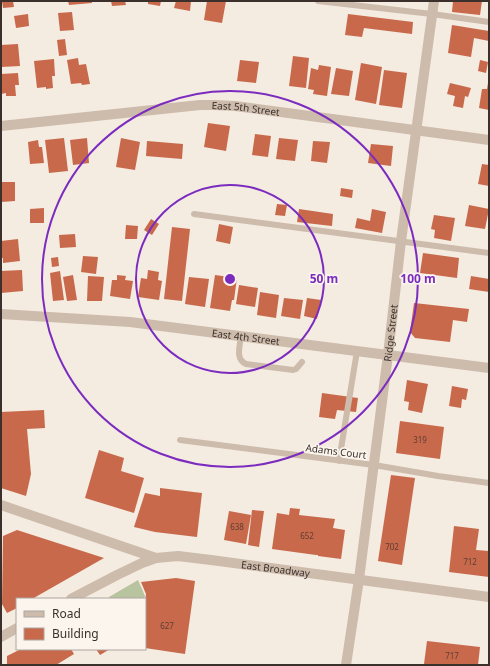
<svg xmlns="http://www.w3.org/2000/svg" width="490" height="666" font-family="'Noto Sans',sans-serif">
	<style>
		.green { fill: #b8c4a0 }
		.building { fill: #c8694b }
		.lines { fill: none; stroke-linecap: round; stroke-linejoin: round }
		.service { stroke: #cdbbac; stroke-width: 6 }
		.minor { stroke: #cdbbac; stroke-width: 10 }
		.tertiary { stroke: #cdbbac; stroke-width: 10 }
		.ring { fill: none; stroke: #7b2cbf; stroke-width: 2 }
		.labels { text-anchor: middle; stroke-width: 3.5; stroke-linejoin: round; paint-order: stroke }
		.number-label { font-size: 8px; fill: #5e3e33 }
		.street-label { font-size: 10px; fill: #3b302b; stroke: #fbf5ee }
		.centre { fill: #7b2cbf; stroke: #fbf5ee; stroke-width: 2 }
		.ring-label { font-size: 12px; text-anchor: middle; font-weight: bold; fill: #7b2cbf; stroke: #fbf5ee; stroke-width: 3.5; stroke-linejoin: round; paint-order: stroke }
	</style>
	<rect width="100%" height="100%" fill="#f4ebe1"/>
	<path class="green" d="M138 580 145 596 144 599H110L109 597Z"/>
	<path class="building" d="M2 1H13L14 7 3 8Z
		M68 1H92V3L69 5Z
		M111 1H125L126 5 112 6Z
		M148 1H161L160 6 148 4Z
		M176 1H191L190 11 174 8Z
		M207 1H226L222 23 204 20Z
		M453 1H482L480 15 452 12Z
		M72 12 74 30 60 31 58 13Z
		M28 14 29 26 16 28 14 16Z
		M348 14 413 22 412 34 364 28 362 37 345 35Z
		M452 25 489 31V41L474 38 471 57 448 53Z
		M65 39 67 55 59 56 57 40Z
		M18 44 20 66 1 67V45Z
		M293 56 309 58 306 88 289 86Z
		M78 58 79 65 86 64 90 84 82 85 81 83 71 84 67 60Z
		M54 59 55 76H52L53 88 46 89V87L37 88 34 61Z
		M240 60 259 62 256 83 237 81Z
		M480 60 488 62 486 73 478 71Z
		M361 63 382 67 376 104 355 100Z
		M319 65 331 67 327 96 313 94 314 90 308 89 311 68 318 70Z
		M336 68 353 71 349 96 331 94Z
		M384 70 407 73 402 108 379 105Z
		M18 73 19 85H15L16 96H6V93L1 94V74Z
		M450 83 471 88 468 97 465 96 463 108 453 106 455 96 447 94Z
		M488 83H489V110L479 108 482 89H487Z
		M208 123 230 126 226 151 204 147Z
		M255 134 271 136 268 157 252 155Z
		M64 138 68 171 49 173 45 140Z
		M87 138 89 163 73 165 70 140Z
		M121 138 140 142 135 170 116 167Z
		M279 138 298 140 295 161 276 159Z
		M38 140 39 147H42L44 163 30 164 28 142Z
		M147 141 183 144 182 159 146 156Z
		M313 141 330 142 327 163 311 161Z
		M371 144 393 146 391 166 368 163Z
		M482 164 489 165V186L478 184Z
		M1 182H15V201L1 202Z
		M341 188 353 190 352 198 340 196Z
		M277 204 287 205 285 216 275 215Z
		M469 205 489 209 485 229 465 226Z
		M44 208V223H30V209Z
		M299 209 333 214 332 226 297 222Z
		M372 209 386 212 382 233 355 228 357 218 370 221Z
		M434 215 455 218 451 241 434 238 435 230 431 229Z
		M151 219 159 224 152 235 144 230Z
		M219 224 233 227 230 244 216 241Z
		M126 225 138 226 137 239H125Z
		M172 227 190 229 182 301 164 299Z
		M75 234 76 247 60 248 59 235Z
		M18 239 20 261 3 263V258H1V241Z
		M423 253 459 258 457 278 420 273Z
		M83 256 98 257 96 274 81 272Z
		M58 257 59 266 52 267 51 258Z
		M22 270 23 291 1 293V271Z
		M148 270 159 272 158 280 162 281 159 300 138 297 141 278 147 279Z
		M60 271 64 300 53 301 50 273Z
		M73 275 77 300 67 301 63 277Z
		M117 275 126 276 125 280 133 281 130 299 110 296 112 280H117Z
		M215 275 237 278 234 300H232L230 311 210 308Z
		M88 276 104 277 102 301H87Z
		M471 276 489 279V292L469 289Z
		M189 277 209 279 205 307 185 304Z
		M239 285 258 288 255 307 236 304Z
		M260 292 279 295 276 318 257 315Z
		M284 298 303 300 300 319 281 316Z
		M307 298 321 300 317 319 304 316Z
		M414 303 469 309 467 322 453 320 450 342 415 338 410 332Z
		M407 380 428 384 422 413 408 410 409 402 404 401Z
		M452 386 468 389 466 400 462 399 461 408 449 406Z
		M322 393 358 398 356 412 337 410 335 419 319 417Z
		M44 410 45 428 27 429 31 474 26 496 1 488V412Z
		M400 421 444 427 440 459 396 453Z
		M99 450 124 458 121 471 144 478 134 513 85 498Z
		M391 475 415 478 402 565 378 561Z
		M160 488 202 493 197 537 155 532 134 527 145 493 160 496Z
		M290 508 300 509 299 515 335 519 333 528 345 530 341 559 318 556V555H316L272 549 277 513 289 515Z
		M252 510 264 511 259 547 248 545Z
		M229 511 251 515 246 544 224 540Z
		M454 526 479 529 476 550 489 551V577L449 572Z
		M17 530 104 558 32 599H17V608L7 613 2 604 3 536Z
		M176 578 195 581 185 654 145 648V603L146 594 141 582Z
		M427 641 480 647 478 665H433L424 664Z
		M21 649H71L74 654 56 665H7V656Z
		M96 649H110L100 655Z"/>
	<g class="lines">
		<path class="service" d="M318 1 432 14 489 22
			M194 214 489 253
			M241 336C240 346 235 359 246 364L293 370 296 369 302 362
			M180 440 374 465 438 476 489 483
			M339 461 357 351"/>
		<g class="minor">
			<path id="s1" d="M1 126 200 105H214L235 106 489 140"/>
			<path id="s2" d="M1 314 130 322 489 368"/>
			<path d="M1 505 156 558"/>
			<path id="s3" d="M359 579 388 355 401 241 434 1"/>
		</g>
		<g class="tertiary">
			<path id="s4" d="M71 599 117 575 142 563 156 558 178 556 211 560 489 597"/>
			<path d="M1 637 17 628"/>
			<path d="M346 665 359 579"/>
		</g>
	</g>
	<g class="ring">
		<circle cx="230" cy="279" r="94"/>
		<circle cx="230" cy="279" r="188"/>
	</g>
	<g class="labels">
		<g class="number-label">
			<text x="420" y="443">319</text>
			<text x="237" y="530">638</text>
			<text x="307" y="539">652</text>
			<text x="392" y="550">702</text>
			<text x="470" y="565">712</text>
			<text x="167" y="629">627</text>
			<text x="452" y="659">717</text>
		</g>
		<g class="street-label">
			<text dy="4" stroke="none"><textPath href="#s1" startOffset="246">East 5th Street</textPath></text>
			<text dy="4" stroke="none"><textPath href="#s3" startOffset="248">Ridge Street</textPath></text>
			<text dy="4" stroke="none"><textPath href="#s2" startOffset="246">East 4th Street</textPath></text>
			<text transform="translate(336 451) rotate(7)" y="4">Adams Court</text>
			<text dy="4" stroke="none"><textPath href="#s4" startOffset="215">East Broadway</textPath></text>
		</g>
	</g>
	<circle cx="230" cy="279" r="6" class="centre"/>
	<g class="ring-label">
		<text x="324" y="283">50 m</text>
		<text x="418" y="283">100 m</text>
	</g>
	<rect width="490" height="666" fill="none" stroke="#3b302b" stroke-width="4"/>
	<rect x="16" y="598" width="130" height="52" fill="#fbf5ee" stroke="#aea6a0"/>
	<rect x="24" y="611" width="20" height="6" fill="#cdbbac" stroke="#aea6a0"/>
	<text x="52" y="618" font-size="12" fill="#3b302b">Road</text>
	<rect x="24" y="628" width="20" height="12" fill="#c8694b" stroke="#aea6a0"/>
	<text x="52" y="638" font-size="12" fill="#3b302b">Building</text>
</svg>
